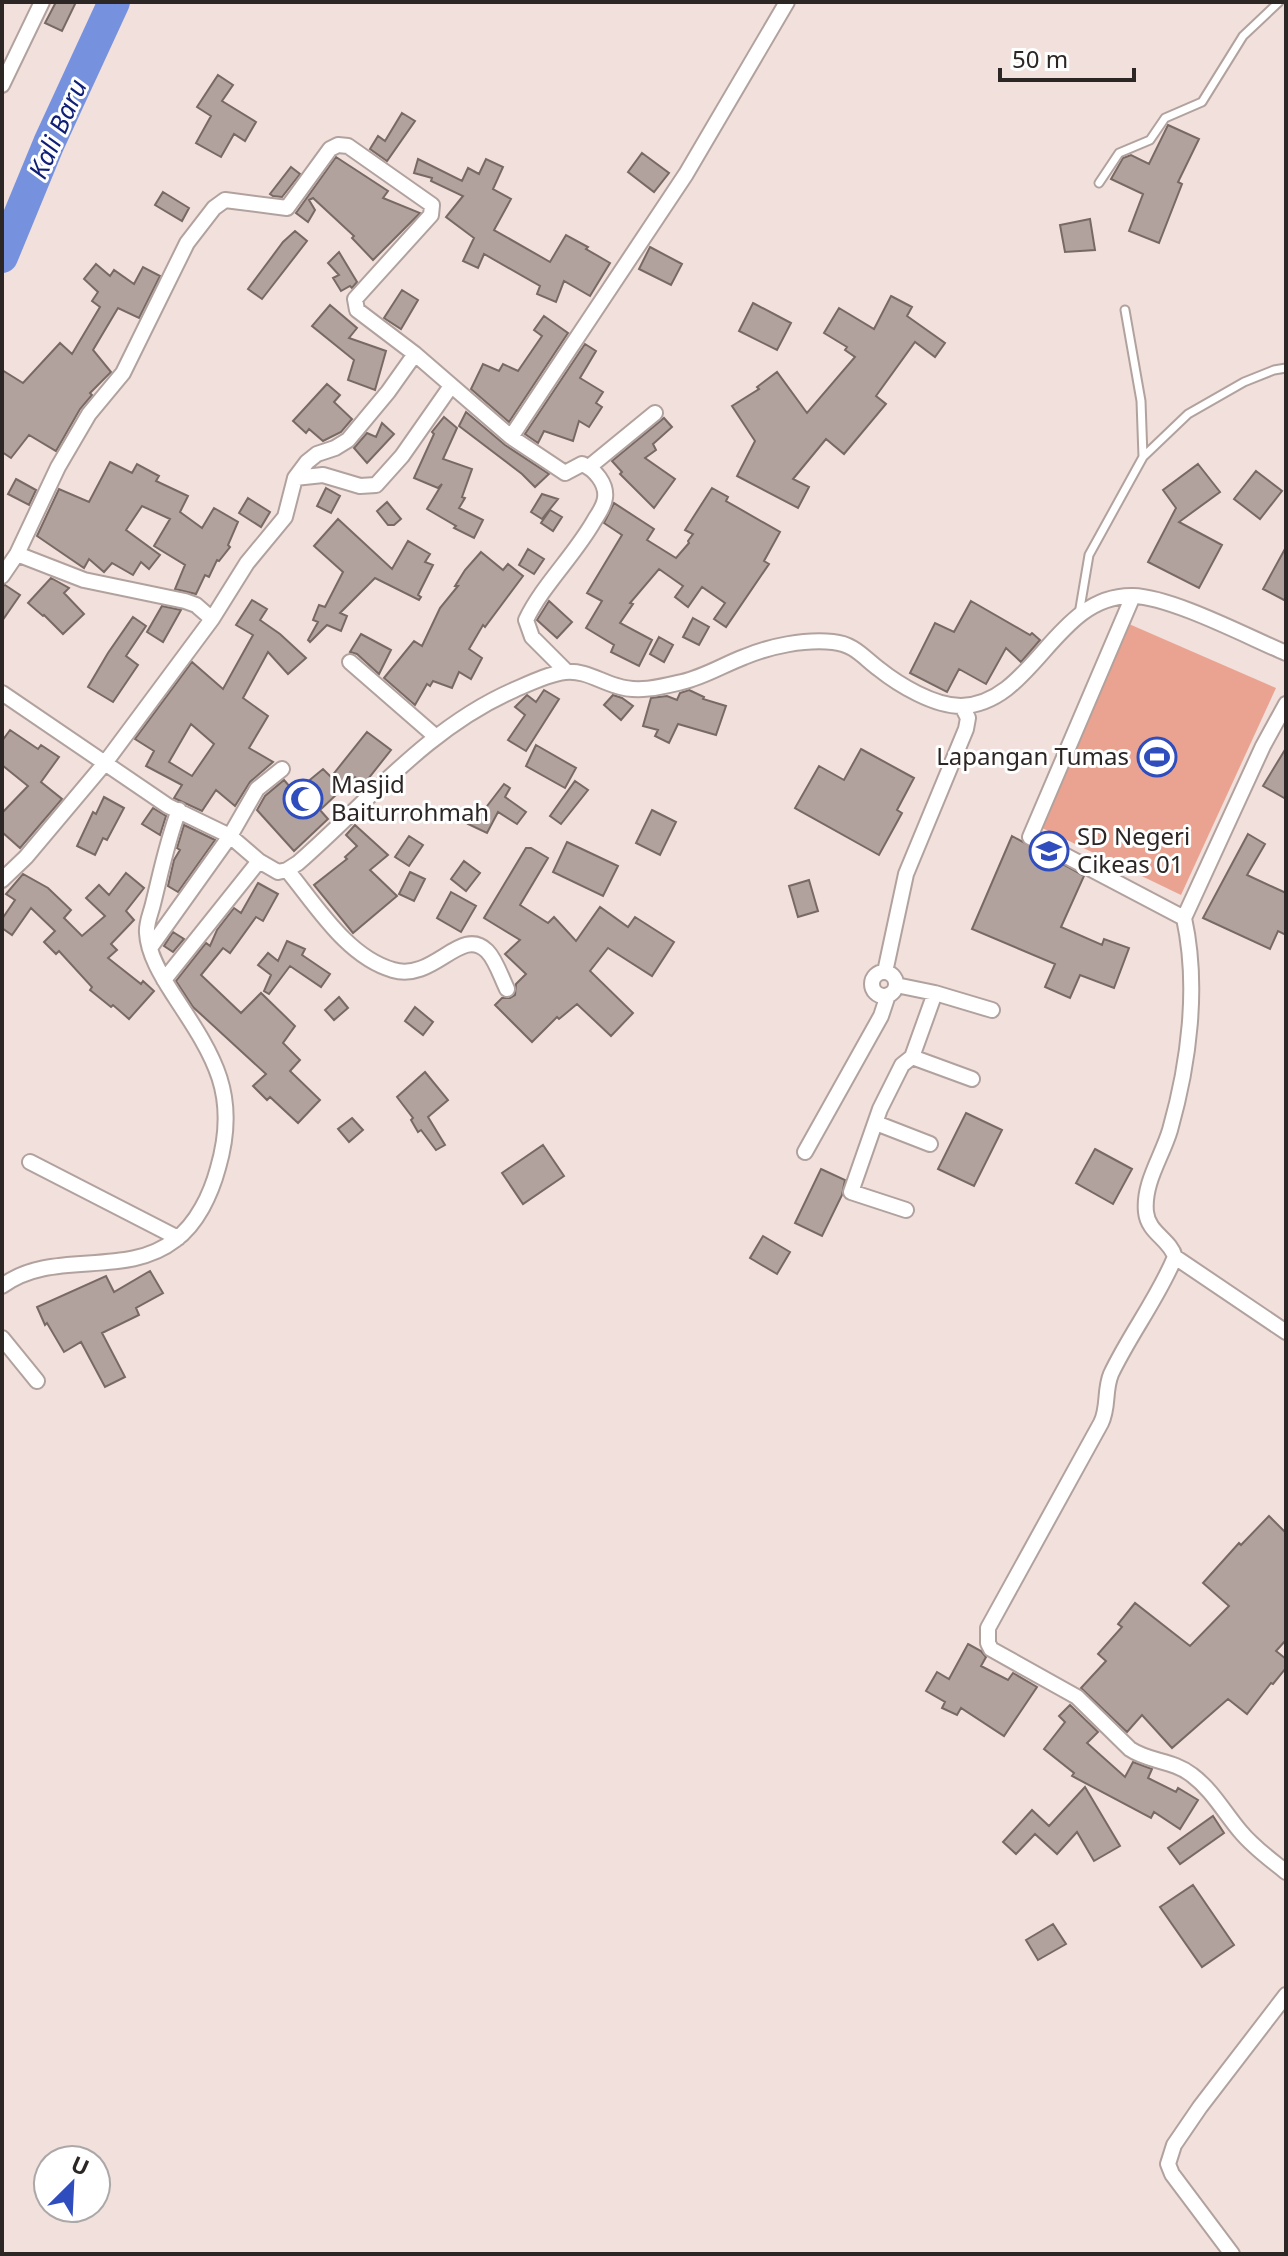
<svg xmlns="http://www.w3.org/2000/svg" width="1288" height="2256" font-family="'Noto Sans',sans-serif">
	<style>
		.green { fill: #eaa391 }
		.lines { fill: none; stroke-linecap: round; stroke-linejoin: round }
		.river { stroke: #7692de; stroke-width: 32 }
		.building { fill: #b2a29e; stroke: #786965; stroke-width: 2; fill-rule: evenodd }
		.lane-casing { stroke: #b2a29e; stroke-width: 11 }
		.street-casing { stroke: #b2a29e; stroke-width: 18 }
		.lane { stroke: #fff; stroke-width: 7 }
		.street { stroke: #fff; stroke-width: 14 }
		.labels { text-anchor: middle; stroke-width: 6; stroke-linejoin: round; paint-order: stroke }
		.poi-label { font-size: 24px; fill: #2c2624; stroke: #fff; text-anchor: start }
		.water-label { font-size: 26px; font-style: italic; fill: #112077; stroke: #fff }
	</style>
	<rect width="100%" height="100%" fill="#f1e0dc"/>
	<path class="green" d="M1129 624 1276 688 1181 895 1040 827Z"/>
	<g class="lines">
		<path class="river" d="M2 257 49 143 114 2"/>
	</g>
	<path class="building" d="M56 2H76L62 31 45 23Z
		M218 75 233 85 222 101 256 122 245 141 234 134 221 157 196 143 211 116 197 107Z
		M402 113 415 121 387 161 370 149 378 136 385 141Z
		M1168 125 1199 139 1178 182 1182 184 1159 243 1129 231 1143 194 1111 179 1123 158 1131 155 1149 164Z
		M642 153 669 173 654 192 628 172Z
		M336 157 388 191 383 198 420 213 373 260 352 238 354 236 313 198 309 200 315 210 308 222 296 213Z
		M418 159 462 181 468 168 479 174 486 159 503 167 493 189 511 199 494 230 550 262 566 235 588 247 586 249 610 263 590 296 564 281 556 302 537 294 540 286 484 254 478 268 463 261 474 238 446 217 463 196 431 181 432 178 414 173Z
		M291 167 300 174 282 197 273 196 270 194Z
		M163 192 189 208 182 221 155 205Z
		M1090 219 1095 250 1065 252 1060 225Z
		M295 231 307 241 262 299 248 289 283 242Z
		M650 247 682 264 671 285 639 269Z
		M339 252 357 282 352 288 350 286 341 291 333 278 339 275 328 263Z
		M96 264 110 276 114 270 134 284 143 267 160 276 139 318 118 308 93 350 111 372 90 393 92 395 80 409 56 451 29 435 11 458 2 452V370L23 383 60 343 72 354 100 307 92 301 98 292 84 279Z
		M402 290 418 300 401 329 384 318Z
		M891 296 912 307 907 316 945 343 935 357 915 342 876 396 886 404 844 454 826 439 793 479 809 487 798 508 737 476 755 441 732 406 759 389 757 387 777 372 807 413 855 357 845 350 847 347 824 333 839 308 874 329Z
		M753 303 791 323 777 350 739 331Z
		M330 305 357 328 349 338 386 351 375 390 348 380 354 360 312 326Z
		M544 316 568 333 509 422 471 389 483 364 499 371 503 364 518 371 542 336 534 330Z
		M585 344 596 351 580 378 603 392 596 403 602 407 589 427 579 421 573 441 544 431 538 443 525 434Z
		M327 384 340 395 334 402 352 419 341 432 323 441 309 429 306 433 293 421Z
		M466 412 505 445 549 474 535 487 522 474 459 426Z
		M444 417 457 428 443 459 472 469 462 497 465 498 459 508 483 520 474 538 454 528 456 526 427 509 442 484 438 488 414 478 434 434 432 432Z
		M664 418 672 427 653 444 656 450 645 458 675 479 654 508 620 474 622 472 612 461Z
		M382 423 394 434 367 463 354 448 367 433 376 437Z
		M110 462 132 473 137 464 159 476 156 481 188 496 180 512 202 528 214 508 238 522 228 545 230 547 219 561 217 560 209 577 205 575 196 594 175 589 185 565 154 546 170 519 142 506 126 530 160 555 149 569 141 562 133 575 112 563 104 572 89 559 84 568 37 536 59 489 89 502Z
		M1198 464 1220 492 1179 522 1222 545 1199 588 1148 562 1176 508 1163 490Z
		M1256 471 1282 491 1260 519 1234 499Z
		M16 479 36 490 29 505 8 494Z
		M326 488 340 496 331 513 317 506Z
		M712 488 728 497 726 501 780 532 764 561 769 564 726 627 714 619 725 603 702 587 688 607 675 597 683 586 659 569 630 603 633 604 620 623 652 640 639 666 611 652 614 645 586 628 602 601 587 593 622 535 604 523 614 503 654 529 647 540 676 558 689 543 688 541 693 534 685 530Z
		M542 494 558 499 542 519 531 512Z
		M248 498 270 512 261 527 239 513Z
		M387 502 401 519 394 525H388L377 511Z
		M550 510 562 517 553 531 541 523Z
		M338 519 392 569 408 541 430 554 425 562 433 565 418 595 421 597 419 600 375 578 340 613 347 616 341 631 327 625 310 642 308 640 318 622 313 620 319 605 325 607 343 572 314 546Z
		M1286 547V601L1263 589Z
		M528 549 544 559 534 574 519 565Z
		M481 552 503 570 508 564 523 576 485 627 483 625 469 649 482 658 471 679 459 672 452 688 433 681 430 686 427 684 415 705 384 678 414 641 422 646 440 608 458 586H455L465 570Z
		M51 578 69 588 64 593 84 614 63 634 44 615 43 616 28 603Z
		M5 585 20 595 2 621V586Z
		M252 600 267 609 260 620 280 634 306 658 288 674 268 652 243 698 268 716 249 748 273 762 250 782 235 806 216 790 202 811 174 798 182 785 146 766 154 751 135 739 192 662 223 689 253 635 236 625ZM191 724 214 744 192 776 169 762Z
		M549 601 572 622 557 638 537 620Z
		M971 601 1030 635 1032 633 1040 640 1021 662 1006 648 986 684 959 669 947 692 910 673 935 623 954 632Z
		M162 606 181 610 163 642 147 632Z
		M133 617 146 626 126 656 138 665 113 702 88 687 108 653Z
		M693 618 709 627 699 645 683 637Z
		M361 634 391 650 379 674 357 654 350 652Z
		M659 637 673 645 664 662 650 654Z
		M544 690 559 699 526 751 508 740 525 715 515 707 527 695 536 702Z
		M689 690 704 697 703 699 726 706 716 735 678 724 669 743 655 736 658 730 643 726 651 698 667 696 677 700 680 693Z
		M613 695 622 698 633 706 621 720 604 705Z
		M10 730 38 749 41 745 59 757 41 782 62 799 20 848 2 832V813L28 786 2 765V741Z
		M367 732 391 750 364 784 355 777 320 810 328 819 294 851 257 810 265 796 284 780 290 787 295 782 300 788 323 769 331 777Z
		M536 745 576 768 565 788 526 766Z
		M1286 748V799L1263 786Z
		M861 749 914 778 897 810 902 813 879 855 795 808 819 766 844 780Z
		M575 781 588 790 561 824 550 816Z
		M504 784 510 788 505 797 526 812 517 824 498 812 487 833 468 824 477 806 484 810Z
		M104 797 124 808 107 840 103 838 95 855 77 846 93 812 96 814Z
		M153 808 166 816 160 835 142 824Z
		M652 810 676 822 660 855 636 843Z
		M184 825 215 840 178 892 168 886 174 860 180 850 177 848Z
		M355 825 388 855 370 870 397 896 353 933 314 885 347 859 345 857 357 846 346 835Z
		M1248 834 1265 844 1247 875 1286 893V935L1278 931 1270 949 1203 918Z
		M409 836 423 845 409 866 395 857Z
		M1012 836 1084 876 1061 927 1102 945 1104 939 1129 948 1114 988 1080 975 1070 998 1045 987 1055 964 972 929Z
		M567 842 618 866 603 896 553 872Z
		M526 848H531L548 858 520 905 548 923 554 917 576 941 600 907 628 927 635 917 674 942 652 976 608 948 590 971 633 1013 611 1036 577 1004 559 1019 557 1017 532 1042 495 1005 502 998H510L515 995 516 984 526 974 505 954 520 940 484 918Z
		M464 861 480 873 466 891 451 879Z
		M410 872 425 879 414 901 399 894Z
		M126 873 144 888 126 911 134 920 111 944 117 950 108 958 141 984 143 981 154 991 129 1019 113 1005 111 1007 90 990 92 987 59 951 56 954 44 942 55 931 31 908 12 935 2 928V919L15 900 6 894 23 874 48 888 71 910 64 918 82 936 105 916 86 898 99 885 109 895Z
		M809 880 818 911 798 917 789 886Z
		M258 883 278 894 263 921 256 917 230 953 223 948 201 975 241 1013 261 993 295 1026 283 1043 300 1060 290 1071 320 1100 298 1123 270 1097 267 1100 253 1086 266 1074 193 1007 176 981 206 943 210 946 217 930 234 908 241 913Z
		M451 892 476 906 461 932 437 918Z
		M173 932 184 939 173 952 164 946Z
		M287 941 305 949 302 955 330 974 321 987 290 966 269 994 264 991 271 975 258 965 268 953 278 961Z
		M339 997 348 1008 334 1020 325 1010Z
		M415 1007 433 1022 423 1035 405 1021Z
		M425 1072 448 1100 428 1117 445 1145 436 1150 421 1130 418 1132 411 1120 413 1118 397 1097Z
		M966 1113 1002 1130 974 1186 938 1169Z
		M352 1118 363 1130 349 1142 338 1129Z
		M543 1145 564 1176 523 1204 502 1173Z
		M1095 1149 1132 1169 1113 1204 1076 1183Z
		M821 1169 845 1180 842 1195 822 1236 795 1223Z
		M763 1236 790 1252 777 1274 750 1258Z
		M150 1271 163 1293 136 1308 139 1315 102 1333 125 1377 105 1387 81 1342 64 1352 47 1323 45 1325 37 1307 106 1276 114 1292Z
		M1269 1516 1286 1533V1640L1276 1651 1286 1659V1668L1273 1684 1271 1683 1247 1714 1228 1699 1172 1748 1142 1715 1127 1732 1081 1688 1106 1661 1098 1654 1122 1627 1118 1624 1135 1603 1190 1646 1229 1606 1203 1583 1239 1543 1241 1545Z
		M968 1644 981 1651 986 1657 981 1666 1008 1680 1013 1673 1037 1687 1004 1736 961 1708 957 1715 942 1708 945 1702 926 1691 937 1672 949 1679Z
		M1070 1705 1098 1732 1087 1743 1125 1777 1133 1762 1152 1769 1148 1778 1176 1792 1178 1788 1198 1800 1180 1829 1154 1812 1151 1818 1072 1776 1074 1773 1044 1749 1065 1722 1059 1716Z
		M1085 1787 1120 1846 1094 1861 1077 1832 1057 1854 1035 1834 1016 1854 1003 1842 1032 1810 1049 1826Z
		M1213 1816 1224 1833 1180 1864 1168 1848Z
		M1193 1885 1234 1945 1202 1967 1160 1907Z
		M1053 1924 1066 1944 1038 1960 1026 1940Z"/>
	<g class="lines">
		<defs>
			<path id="lane" d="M1099 183 1119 153 1150 140 1165 118 1202 102 1243 36 1279 2
				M1125 310 1141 401 1143 457
				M1079 614 1089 555 1143 457 1188 414 1244 382 1274 370 1286 368"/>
			<path id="street" d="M2 85 42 2
				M511 437 565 473 582 464C595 469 607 484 605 498 604 507 598 514 594 521 574 556 542 586 526 620L532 637 567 672
				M589 467 655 413
				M295 478 323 475 360 486 376 485 402 456 451 386
				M17 554 84 580 185 601 196 605 212 619
				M2 576 17 554 58 467 89 414 123 373 187 243 214 208 225 200 287 208 330 149 338 145 348 146 432 205 431 215 355 299 357 310 415 354 511 437 686 174 787 2
				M1133 596 1030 837 1184 918C1199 986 1189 1063 1170 1130 1162 1157 1143 1183 1146 1212 1148 1233 1170 1239 1175 1257 1158 1298 1130 1334 1111 1374 1104 1391 1109 1407 1101 1423L988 1628V1643L991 1649 1077 1697 1130 1749C1149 1762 1173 1760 1192 1775 1212 1790 1224 1812 1240 1831 1254 1848 1270 1859 1286 1872
				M350 662 435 736
				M2 693 168 806 230 836 259 861 278 872 287 870 298 863C368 802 427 728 514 690 530 683 548 674 565 672 585 670 599 681 617 686 638 693 661 687 682 682 704 677 723 665 744 657 770 646 805 639 833 642 854 644 863 657 879 669 899 685 934 706 961 706 1034 704 1055 594 1133 596 1172 597 1248 637 1286 653
				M287 870C316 905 347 957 393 970 434 982 461 925 487 951 496 960 501 977 507 989
				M2 880 26 857 105 763 212 619 247 563 285 517 295 478 307 462 317 454 335 448 348 440 388 392 415 354
				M1184 918 1263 746 1286 704
				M150 948 230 836 257 789 282 769
				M885 972 906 874 966 729 968 718 962 706
				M872 984a12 12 0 1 1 24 0a12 12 0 1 1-24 0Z
				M164 980 259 861
				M896 985 935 993 912 1057 902 1065 880 1109 851 1192 906 1210
				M935 993 992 1010
				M912 1057 972 1079
				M876 1123 930 1144
				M805 1152 881 1016 888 995
				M30 1162 178 1238
				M1175 1257 1286 1332
				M2 1286C53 1248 125 1279 175 1240 197 1224 211 1194 218 1168 240 1093 213 1055 173 994 162 977 148 954 147 933 146 923 151 913 153 904 161 872 167 841 179 810
				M2 1338 37 1381
				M1232 2254 1172 2174 1168 2164 1174 2145 1200 2107 1286 1995"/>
		</defs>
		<use href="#lane" class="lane-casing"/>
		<use href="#street" class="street-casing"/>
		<use href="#lane" class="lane"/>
		<use href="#street" class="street"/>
	</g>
	<defs>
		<symbol id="stadium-ring" viewBox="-11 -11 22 22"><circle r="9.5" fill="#fff" stroke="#304dbe" stroke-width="1.5"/><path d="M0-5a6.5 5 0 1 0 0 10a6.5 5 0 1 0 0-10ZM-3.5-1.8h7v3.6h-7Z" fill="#304dbe"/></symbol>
		<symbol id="mosque-ring" viewBox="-11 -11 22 22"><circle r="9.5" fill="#fff" stroke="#304dbe" stroke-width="1.5"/><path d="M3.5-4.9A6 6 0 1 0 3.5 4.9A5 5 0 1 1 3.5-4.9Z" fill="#304dbe"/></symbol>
		<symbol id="school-ring" viewBox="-11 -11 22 22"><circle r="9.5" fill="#fff" stroke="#304dbe" stroke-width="1.5"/><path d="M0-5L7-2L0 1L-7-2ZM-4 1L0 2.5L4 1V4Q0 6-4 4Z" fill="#304dbe"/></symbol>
	</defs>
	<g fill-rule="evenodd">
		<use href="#stadium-ring" x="1135" y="735" width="44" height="44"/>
		<use href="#mosque-ring" x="281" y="777" width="44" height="44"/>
		<use href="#school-ring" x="1027" y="829" width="44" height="44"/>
	</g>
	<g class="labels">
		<g class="poi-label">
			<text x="1129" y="765" text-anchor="end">Lapangan Tumas</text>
			<text x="331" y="793">Masjid<tspan x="331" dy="28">Baiturrohmah</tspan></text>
			<text x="1077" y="845">SD Negeri<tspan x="1077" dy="28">Cikeas 01</tspan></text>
		</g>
		<g class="water-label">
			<text transform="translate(58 129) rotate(-66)" y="9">Kali Baru</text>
		</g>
	</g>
	<rect width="1288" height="2256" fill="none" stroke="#2c2624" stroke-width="8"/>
	<g transform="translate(72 2184) rotate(24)"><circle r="38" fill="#ffffff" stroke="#aba8a7" stroke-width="2"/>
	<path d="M0-6L14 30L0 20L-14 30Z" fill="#304dbe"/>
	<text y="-12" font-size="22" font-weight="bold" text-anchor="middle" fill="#2c2624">U</text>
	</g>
	<path d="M1000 68v12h134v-12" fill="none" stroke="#2c2624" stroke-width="4"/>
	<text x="1012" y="68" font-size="24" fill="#2c2624" stroke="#ffffff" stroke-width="6" paint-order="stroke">50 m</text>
</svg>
